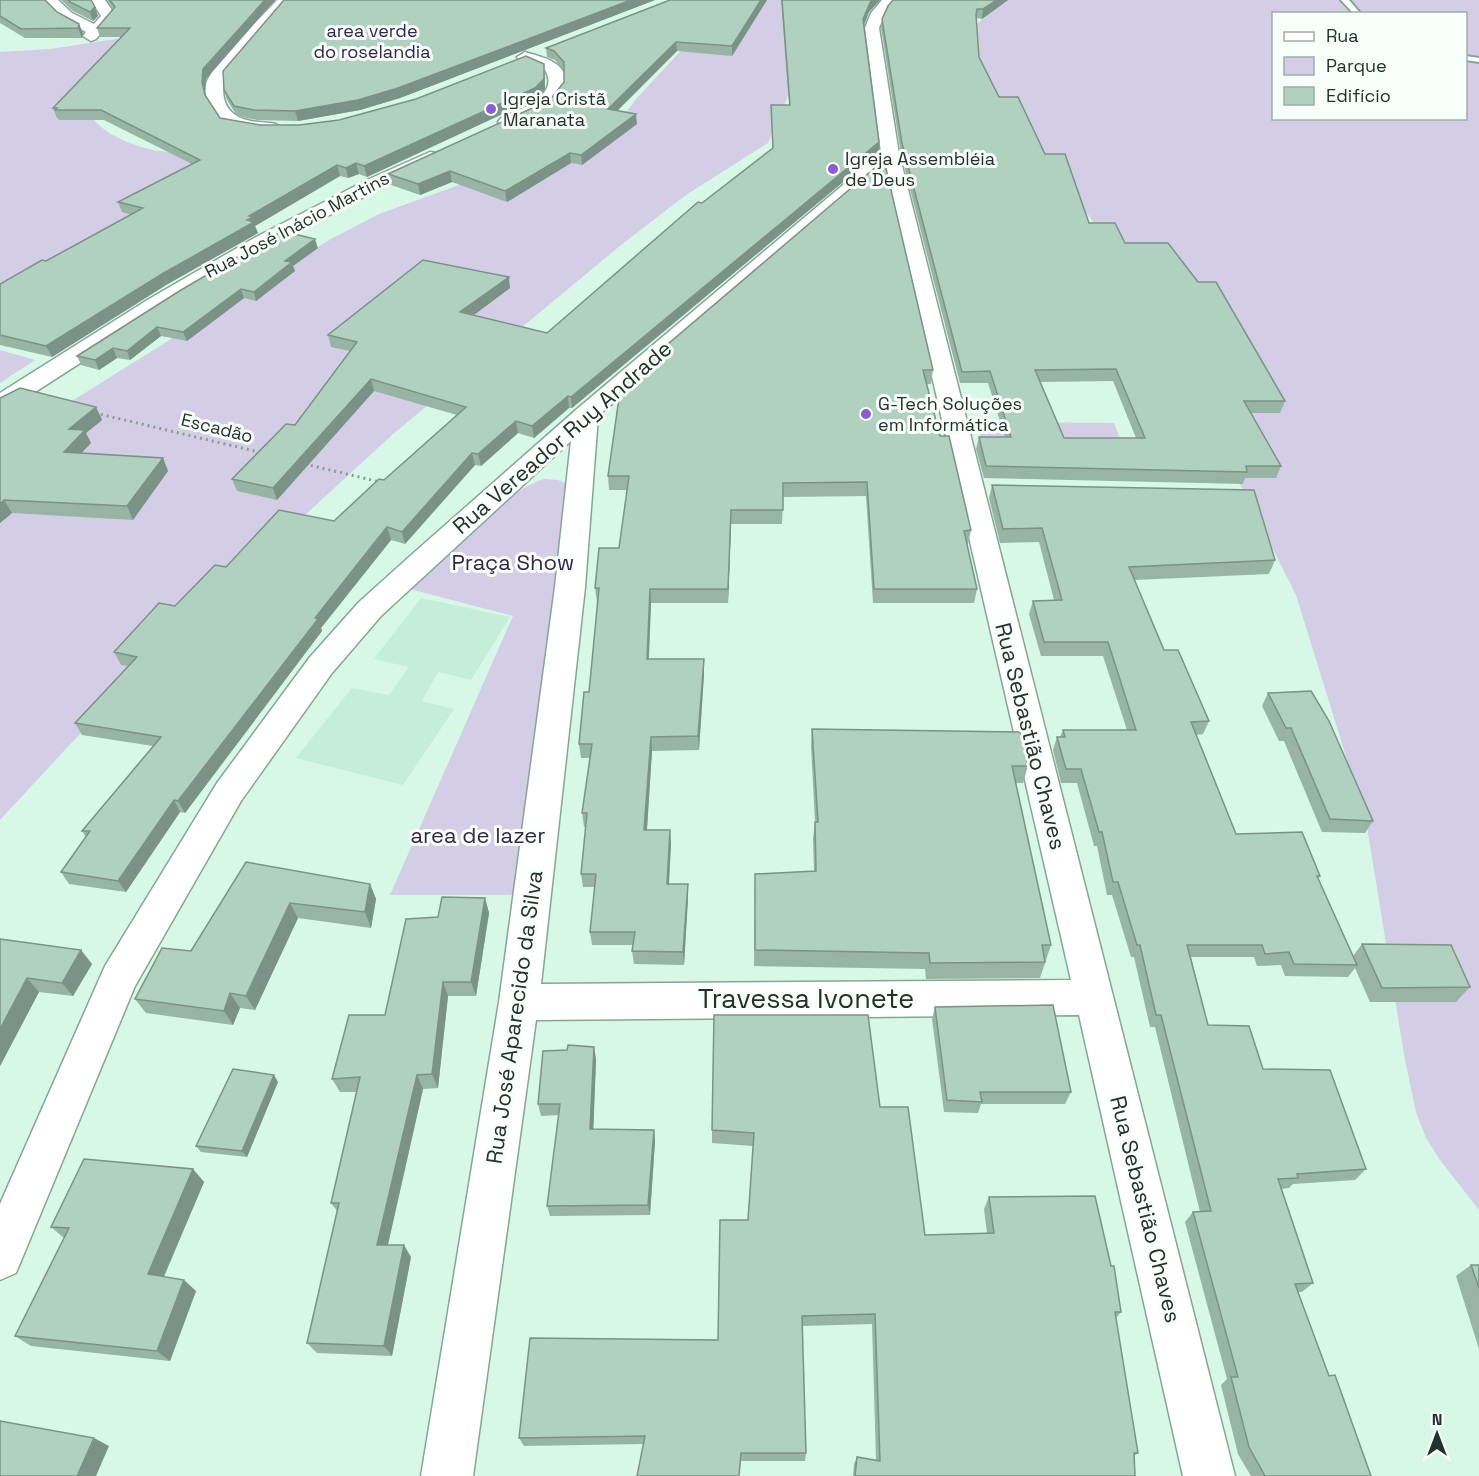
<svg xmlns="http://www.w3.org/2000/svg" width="1479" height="1476" font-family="'Space Grotesk',sans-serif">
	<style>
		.built { fill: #c5edd7 }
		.green { fill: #d4cde6; fill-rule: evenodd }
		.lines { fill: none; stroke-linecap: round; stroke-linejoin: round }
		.service-casing { stroke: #86a695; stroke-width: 4 }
		.minor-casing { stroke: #86a695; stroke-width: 3 }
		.path { stroke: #879f92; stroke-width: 3; stroke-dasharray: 2 4; stroke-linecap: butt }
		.service { fill: #fff; fill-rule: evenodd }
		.minor { fill: #fff; fill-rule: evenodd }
		.wall { fill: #97b4a4; fill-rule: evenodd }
		.shaded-wall { fill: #7b9286 }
		.building { fill: #b0d1bf; stroke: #7b9286; stroke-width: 1.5; fill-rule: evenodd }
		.poi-dot { fill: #8b5cd5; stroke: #f8fefa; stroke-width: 2 }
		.labels { text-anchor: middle; stroke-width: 6; stroke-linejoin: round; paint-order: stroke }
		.far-park-label { font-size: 18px; fill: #34254f; stroke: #f8fefa }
		.far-poi-label { font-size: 18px; fill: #24312a; stroke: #f8fefa; text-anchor: start }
		.far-street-label { font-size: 18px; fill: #24312a; stroke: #f8fefa }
		.street-label { font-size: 22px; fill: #24312a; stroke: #f8fefa }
		.park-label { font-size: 22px; fill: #34254f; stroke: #f8fefa }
		.near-street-label { font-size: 27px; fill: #24312a; stroke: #f8fefa }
	</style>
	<rect width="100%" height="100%" fill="#d7f8e6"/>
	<path class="built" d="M421 598 510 617 471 680 438 672 422 701 454 709 403 785 296 758 352 688 389 695 409 667 374 659Z"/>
	<path class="green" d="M728 0H832L822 15 768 143 686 195 621 245 392 435 153 655 0 820V446L331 239 379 214 514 165 624 115 637 98Z
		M1003 0H1479V1210L1440 1160 1426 1138 1416 1112 1405 1060 1366 821 1296 595 1159 324 1090 217 1038 154 979 72 976 25ZM1274 14H1466V118H1274Z
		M123 38 91 115C102 137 150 153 174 152L254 133 0 313V52L50 49Z
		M0 350 35 360 0 383Z
		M978 422 1114 423 1123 446H982Z
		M544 479 558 480 569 485 528 895H390L513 616 410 589C443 556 501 493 544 479Z"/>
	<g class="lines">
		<defs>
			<path id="service" d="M1341 0H1349L1361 14H1354Z
				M1466 56 1479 58V62L1466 60Z"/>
			<path id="minor" d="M43 0H58L72 13 94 24 101 16 91 0H105L116 16 96 39 91 41 83 36 86 32 62 19Z
				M277 0H292L227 73C219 93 223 114 247 120 256 123 267 122 276 124L279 128 276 132C260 136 236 131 222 122 212 115 203 98 206 85 210 65 261 18 277 0Z
				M882 0H897L885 14 879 28 899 154 1235 1476H1183L1079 1015 536 1020 473 1476H421L499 1002 555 587 571 441 381 616 332 673 241 801 135 986 16 1273 0 1280V1204L105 966 217 783 310 657 359 602 409 557 577 409 881 153 865 28 871 13ZM884 168 1071 980 541 984 585 587 598 416Z
				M525 52C534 55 549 58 556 64 589 88 524 131 501 126L498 122 501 118C518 110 561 96 545 70L519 60 517 57Z
				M430 152 436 153 439 157 436 161C287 232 147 319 9 409L0 411V393L149 299 256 237 367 180Z"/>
		</defs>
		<use href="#service" class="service-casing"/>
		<use href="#minor" class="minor-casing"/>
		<path class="path" d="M95 413 263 453
			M305 464 380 482"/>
		<use href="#service" class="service"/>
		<use href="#minor" class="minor"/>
	</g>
	<path class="wall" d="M0 0 57 12 79 24 83 33 82 38H25L0 23Z
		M61 0H91L95 7 98 16 93 21 73 11Z
		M107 0H275L206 79 205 92 206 97 220 118 260 125H299L339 120 545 74V89L537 98 367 177 359 174 348 178 340 176 255 226 258 233 166 285 52 357 0 345V284L46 261 131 215 122 212 118 202 192 164 104 120H59L58 118H57L53 108 121 37H100L97 28 113 9Z
		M284 0H655L400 98 360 110 298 121 257 120 237 116 227 100 224 90Z
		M670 0H767L732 56 677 51 617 111 637 124 582 165 571 163 507 202 452 182 420 195 391 185 388 174 550 100 564 82V71L555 60 547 57 546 48Z
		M781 0H880L869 12 864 25 879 142V152L572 408H569L534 438 518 433 481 466 475 465 405 544 391 540 321 628 322 631 185 813 180 812 126 892 69 884 61 872 86 837 82 831 153 746 82 735 75 723 128 666 121 665 114 652 226 567 334 521 384 480 457 415 374 391 277 500 237 491 232 479 295 425 350 351 331 347 328 335 510 288 473 315 547 333 702 203 773 149 771 105H789Z
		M893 0H1008L982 19 976 18 979 57 999 97 1045 154 1089 223 1125 243 1285 401 1280 413H1250L1281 466 1276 478H1245L1243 484 984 478 976 449 979 437H1005L988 383H960L901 154 881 28 882 19ZM1113 381 1136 438H1064L1040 382Z
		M318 248 293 266 295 271 256 301 244 298 187 341 161 336 130 360 117 358 99 370 81 365 77 356Z
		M933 370 931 384H927L940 436 971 530 968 544H967L977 589 974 603H873L866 496 783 497 782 524H731L728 603H651L649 659H704V674L699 750 652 751 647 830 671 843 669 884H688V898L684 965 634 964 632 951 633 945H592L590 932 595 887H583L581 874 586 827H584L582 813 590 758H581L579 744 589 692 598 602H597L595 588 619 548 627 490H609L608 476 621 384Z
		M0 398 96 407 102 420 86 433 91 443 81 453 163 458 168 471 133 520 12 513 0 523Z
		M992 485 1275 560 1269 574 1134 580 1164 650 1209 721 1203 734 1196 735 1236 834 1320 876 1318 879 1353 956 1362 944 1470 987 1456 1002H1370L1355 968 1348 977 1285 976 1281 965 1257 966 1254 957H1191L1208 1025 1263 1069 1366 1169 1355 1180 1293 1184 1289 1188 1281 1189 1313 1283 1302 1292H1298L1329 1376 1371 1476H1251L1238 1454 1221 1385 1227 1379 1185 1222 1193 1212H1200L1155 1027H1150L1134 957H1131L1112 895H1107L1097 846H1094L1077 783H1061L1053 750 1057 737H1060L1063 730H1127L1103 656H1041L1029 614 1033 601 1054 600 1039 542 1000 543 989 498Z
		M1268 693 1373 821 1365 833 1322 832 1284 741H1279L1262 706Z
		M812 729 1028 766 1023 783H1016L1051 945 1040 978 926 979 925 969 754 966 755 874 814 871 813 839 815 822 811 746Z
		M246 862 370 884 376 899 371 928 298 918 255 1010 240 1008 233 1025 146 1013 135 999 191 951Z
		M485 898 489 913 476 996H448L438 1088 423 1089 388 1245 411 1257 392 1356 317 1353 307 1343 337 1211 331 1203 357 1092H340L332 1079 385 1015 438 917Z
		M0 939 92 964 73 996 39 992 0 1066Z
		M935 1007 1071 1092 1065 1104H981L978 1113 944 1112 932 1019Z
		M596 1059 593 1129 654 1130 655 1141 650 1215 550 1216 547 1206 559 1115 541 1116 538 1104Z
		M278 1082 247 1157 201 1152 196 1146Z
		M880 1107 925 1235 987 1233 984 1209 989 1197 1121 1312 1116 1318 1138 1453 1134 1456 1135 1476H853L854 1464 857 1457 876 1460 872 1324 802 1326 806 1453 805 1461H741L643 1444 524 1446 519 1438 718 1340 748 1220 753 1146 712 1143V1130Z
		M193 1169 204 1182 164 1277 196 1291 170 1361 31 1346 15 1336 64 1238 51 1227Z
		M1471 1265H1479V1349L1456 1276Z"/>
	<path class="shaded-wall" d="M265 0H275L206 79 205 92 208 105 202 82 203 69Z
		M631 0H655L400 98 360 110 298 121 295 111Z
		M761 0H767L732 56V46Z
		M872 0H880L869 12 863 28V19L870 3Z
		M997 0H1008L982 19 983 9Z
		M95 7 98 16 93 21 90 12Z
		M79 24 83 33 82 38 78 28Z
		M676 42 677 51 609 119 608 109Z
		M544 64 545 89 537 98 367 177 364 166Z
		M636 114 637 124 582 165 581 155Z
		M879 142V152L572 408 571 397Z
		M570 153 571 163 507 202 505 191Z
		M356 163 359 174 348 178 346 168Z
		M337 165 340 176 255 226 258 233 166 285 52 357 46 346 247 220 249 216Z
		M450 171 452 182 420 195 418 184Z
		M315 239 318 248 293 266 295 271 256 301 254 292 285 261Z
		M509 277 510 288 462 324 460 312Z
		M241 289 244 298 187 341 183 332Z
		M157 327 161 336 130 360 127 351Z
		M113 348 117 358 99 370 95 360Z
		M371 379 374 391 277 500 273 488Z
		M568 396 569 408 534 438 532 426Z
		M96 407 102 420 86 433 91 443 70 465 64 452 69 429Z
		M516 421 518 433 481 466 478 454Z
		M472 453 475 465 405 544 402 532Z
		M163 458 168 471 133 520 127 506Z
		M4 500 12 513 0 523V504Z
		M731 510V524L728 603V589Z
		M387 527 391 540 321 628 322 631 185 813 178 801 315 618Z
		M650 589 651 603 648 673 647 659Z
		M704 659V674L699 750 698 736Z
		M651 737 652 751 646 843 644 830Z
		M174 800 180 812 126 892 118 881Z
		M670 830 671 843 668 898 667 884Z
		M370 884 376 899 371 928 365 912Z
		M688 884V898L684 965 683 952Z
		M485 898 489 913 476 996 471 982Z
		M290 903 298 918 255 1010 246 996Z
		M81 950 92 964 73 996 62 983Z
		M27 978 39 992 0 1066V1029Z
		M443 982 448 996 438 1088 432 1074Z
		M230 993 240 1008 233 1025 224 1011Z
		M594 1047 596 1059 593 1140 590 1129Z
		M274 1075 278 1082 247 1157 242 1151Z
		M417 1075 423 1089 385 1257 377 1245Z
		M654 1130 655 1141 650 1215 648 1205Z
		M193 1169 204 1182 160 1285 148 1274Z
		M404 1245 411 1257 392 1356 384 1346Z
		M184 1280 196 1291 170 1361 157 1351Z
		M94 1438 109 1446 96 1476H77Z"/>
	<path class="building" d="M0 0H45L57 12 79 24 78 28 21 29 0 16Z
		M68 0H91L95 7 90 12 70 2Z
		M110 0H265L203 69 202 82 205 95 220 118 260 125H299L339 120 416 99 526 56 544 64V79L535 88 364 166 356 163 346 168 337 165 249 216 253 217 247 220 254 222 162 274 46 346 0 335V284L42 260 46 261 143 208 118 202 200 160 101 110H55L57 108H53L130 28H97L115 7Z
		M284 0H631L398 88 358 100 295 111 254 110 234 106 224 90 223 71Z
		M670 0H761L732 46 676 42 608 109 636 114 581 155 570 153 505 191 450 171 418 184 388 174 550 100 564 82V62L554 51 546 48Z
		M782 0H872L870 3 863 19 879 142 571 397 568 396 532 426 516 421 478 454 472 453 402 532 387 527 315 618 318 619 178 801 174 800 118 881 61 872 90 831H82L161 737 75 723 137 657 114 652 159 603 175 606 215 565 226 567 279 510 334 521 379 479 384 480 466 407 371 379 273 488 232 479 286 424 295 425 357 342 328 335 423 260 509 277 460 312 547 333 698 202 702 203 773 148 771 105H790Z
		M893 0H997L983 9H977L976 15 979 57 999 97H1018L1045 154H1065L1089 223H1115L1125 243H1168L1198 282H1216L1285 401H1244L1281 466H1246L1247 472 986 466 979 437H1011L990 371 962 372 902 143 882 19 888 6ZM1116 369 1145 438H1064L1035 370Z
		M884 160 933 370H923L940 436H949L971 530 964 531 977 589H874L867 482 783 483V510H731L728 589H650L647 659H704L698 736 651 737 644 830H670L667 884H688L683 952 632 951 635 932H590L596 874H581L587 813H582L592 744H579L584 692H589L599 588H595L599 548H619L629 476H608L621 384Z
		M282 231 315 239 285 261 292 262 254 292 241 289 183 332 157 327 127 351 113 348 95 360 77 356 181 290Z
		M20 388 96 407 69 429 85 430 64 452 163 458 127 506 4 500 0 504V398Z
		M992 485 1254 490 1275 560 1129 567 1164 650H1178L1209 721 1191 722 1236 834 1302 832 1320 876H1317L1357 965 1294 964 1289 952 1265 954 1262 945H1187L1208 1025 1249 1026 1263 1069 1330 1070 1366 1169 1297 1174 1298 1178 1278 1179 1313 1283 1295 1284 1329 1376 1335 1375 1371 1476H1265L1249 1447 1231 1377H1238L1193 1212 1211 1211 1161 1015H1156L1140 945H1137L1118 882H1113L1102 832H1099L1081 769H1066L1057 737H1065L1063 730H1136L1108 642H1044L1033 601 1062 600 1042 528 1003 529Z
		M1311 691 1329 721 1373 821 1330 819 1291 728H1286L1268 693Z
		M812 729 1020 732 1028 766H1012L1051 945H1042L1045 962 930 963 929 953 755 950V874L816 871 815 822H818Z
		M246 862 370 884 365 912 290 903 246 996 230 993 224 1011 135 999 162 948 191 951Z
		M442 897 485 898 471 982H443L432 1074 417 1075 377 1245H404L384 1346 307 1343 339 1203H331L360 1077 332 1079 349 1015H385L406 919 438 917Z
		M0 939 81 950 62 983 27 978 0 1029Z
		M1362 944 1451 945 1470 987 1382 988Z
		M1053 1005 1071 1092H980L982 1102 947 1100 935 1007Z
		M714 1015H868L880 1107H908L925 1235 994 1233 989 1197 1095 1196 1111 1266H1114L1121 1312H1115L1138 1453H1134L1135 1476H855L857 1457 880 1461 875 1314 802 1316 806 1453H741L739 1476H637L645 1436 519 1438 530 1338 718 1340 720 1220H748L754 1133 712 1130Z
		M568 1045 594 1047 590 1129 654 1130 648 1205 547 1206 560 1104H538L543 1051 567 1050Z
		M233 1069 274 1075 242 1151 196 1146Z
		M84 1159 193 1169 148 1274 184 1280 157 1351 15 1336 69 1228 51 1227Z
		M1471 1265H1479V1288Z
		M0 1421 94 1438 77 1476H0Z"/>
	<g class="poi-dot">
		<circle cx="491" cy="109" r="6"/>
		<circle cx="833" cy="169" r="6"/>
		<circle cx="866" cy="414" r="6"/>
	</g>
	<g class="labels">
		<g class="far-park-label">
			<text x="372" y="37">area verde<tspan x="372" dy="21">do roselandia</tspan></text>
		</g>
		<g class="far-poi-label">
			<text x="503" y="105">Igreja Cristã<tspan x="503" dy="21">Maranata</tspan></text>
			<text x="845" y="165">Igreja Assembléia<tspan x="845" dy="21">de Deus</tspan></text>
			<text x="878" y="410">G-Tech Soluções<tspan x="878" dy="21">em Informática</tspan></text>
		</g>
		<g class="far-street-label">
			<text transform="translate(297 225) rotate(-28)" y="6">Rua José Inácio Martins</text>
			<text transform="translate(217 428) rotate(14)" y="6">Escadão</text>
		</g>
		<g class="street-label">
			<text transform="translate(562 437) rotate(-41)" y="8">Rua Vereador Ruy Andrade</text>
			<text transform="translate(1031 736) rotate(76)" y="8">Rua Sebastião Chaves</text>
			<text transform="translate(514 1017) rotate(-82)" y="8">Rua José Aparecido da Silva</text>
			<text transform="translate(1146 1209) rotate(76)" y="8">Rua Sebastião Chaves</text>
		</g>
		<g class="park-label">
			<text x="513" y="570">Praça Show</text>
			<text x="478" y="843">area de lazer</text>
		</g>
		<g class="near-street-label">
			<text x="806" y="1008">Travessa Ivonete</text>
		</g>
	</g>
	<rect x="1272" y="12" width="195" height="108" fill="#f8fefa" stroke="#a3aca7" stroke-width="1.5"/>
	<rect x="1284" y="32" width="30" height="9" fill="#ffffff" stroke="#a3aca7" stroke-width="1.5"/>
	<text x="1326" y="42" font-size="18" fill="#24312a">Rua</text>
	<rect x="1284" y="57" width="30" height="18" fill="#d4cde6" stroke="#a3aca7" stroke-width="1.5"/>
	<text x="1326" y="72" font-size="18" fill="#24312a">Parque</text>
	<rect x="1284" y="87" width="30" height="18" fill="#b0d1bf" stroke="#a3aca7" stroke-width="1.5"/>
	<text x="1326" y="102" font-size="18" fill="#24312a">Edifício</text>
	<g transform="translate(1437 1434)" stroke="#f8fefa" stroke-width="4.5" paint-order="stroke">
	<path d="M0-4.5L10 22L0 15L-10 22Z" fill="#24312a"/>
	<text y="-9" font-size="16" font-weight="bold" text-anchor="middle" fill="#24312a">N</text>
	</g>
</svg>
